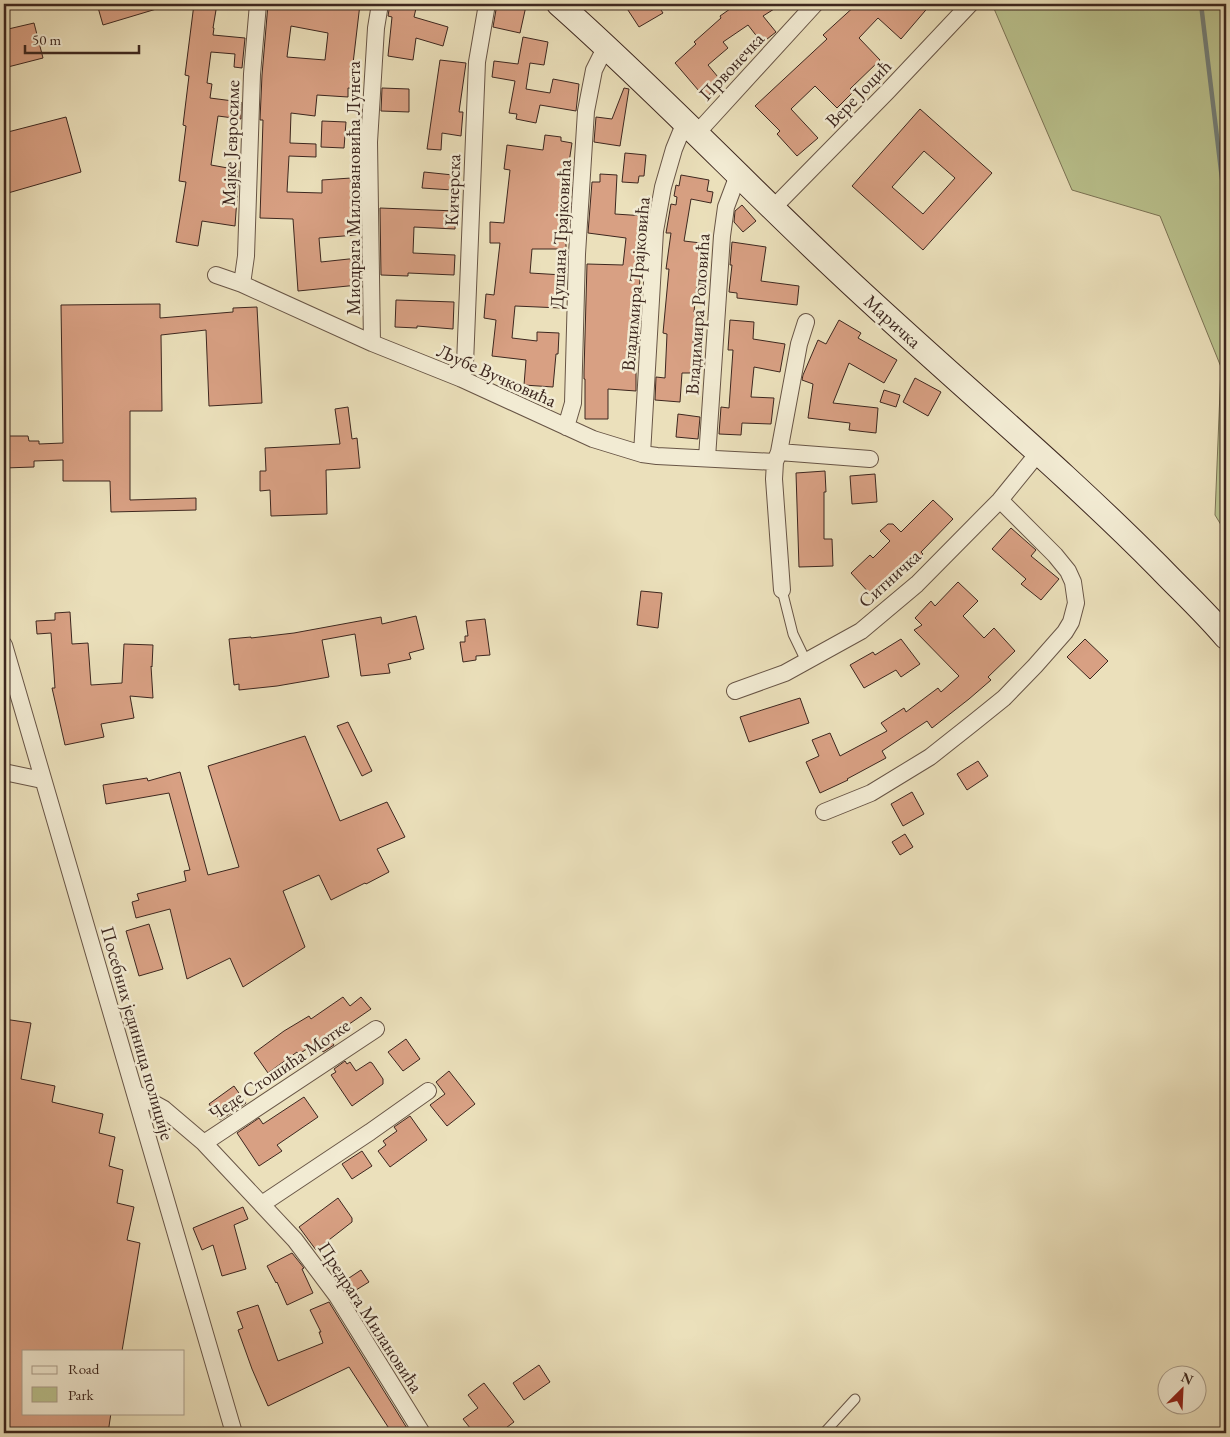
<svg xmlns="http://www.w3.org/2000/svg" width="1230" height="1437" font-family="'EB Garamond',serif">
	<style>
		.green { fill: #bac28e; stroke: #7c7456 }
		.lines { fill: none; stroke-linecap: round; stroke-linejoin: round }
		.stream { stroke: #74807a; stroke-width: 4.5 }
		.building { fill: #d8a083; stroke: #3d271f; fill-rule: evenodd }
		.lane-casing { stroke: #685546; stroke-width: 11 }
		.street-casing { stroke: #685546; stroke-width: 18 }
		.secondary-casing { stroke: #3d271f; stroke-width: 26 }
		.lane { stroke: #f2ebd3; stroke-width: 9 }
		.street { stroke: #f2ebd3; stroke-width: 16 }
		.secondary { stroke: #f2ebd3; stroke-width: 24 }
		.labels { text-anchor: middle; stroke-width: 5; stroke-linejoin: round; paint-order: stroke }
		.street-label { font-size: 19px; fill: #3d271f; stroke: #f2ebd3 }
	</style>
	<rect width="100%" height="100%" fill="#ebe0bb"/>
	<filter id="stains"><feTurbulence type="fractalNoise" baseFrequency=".004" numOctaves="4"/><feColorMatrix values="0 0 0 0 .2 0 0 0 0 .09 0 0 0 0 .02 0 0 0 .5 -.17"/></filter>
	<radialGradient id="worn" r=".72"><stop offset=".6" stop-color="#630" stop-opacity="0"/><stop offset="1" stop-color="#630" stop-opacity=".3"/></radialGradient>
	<path class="green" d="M992 4H1226V533L1215 515 1221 367 1160 216 1072 190Z"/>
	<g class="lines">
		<path class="stream" d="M1201 4 1226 212"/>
	</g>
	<path class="building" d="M97 4H163V7L103 25Z
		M194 4H217L213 28H214L213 35 245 38 242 68 234 67 235 54 211 52 207 83 212 84 210 98 241 102V119L218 116 211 165 239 170 235 226 202 221 198 246 176 242 186 182 179 181 186 126 183 125 189 76 185 75Z
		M268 4H360L352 72H354L353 88H348V97L317 95 315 116 291 113 290 143 316 144V157L289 156 287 192 322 193V180L351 178 352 214H354L356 235 319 238 321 262 358 258V285L298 291 293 219 260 218 263 120H260L262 75ZM291 26 328 33 325 60 287 57Z
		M390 4H417L414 17 448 27 443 46 416 38 413 60 388 56 392 17 388 16Z
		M497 4H517L526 6 520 33 493 27Z
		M624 4H657L663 13 639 27Z
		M737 4H782L763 16 776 32 762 43 748 25 723 42 728 48 708 65 723 83 705 98 675 63 696 44 694 42 721 18 720 16Z
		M857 4H931L901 39 878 18 859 38 880 60 850 89 853 92 837 108 815 86 791 109 818 138 797 156 777 134 780 131 755 106 827 39 823 35Z
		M34 23 43 58 4 68V30Z
		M523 37 548 42 544 65 530 63 526 89 550 93 553 79 579 84 576 111 540 105 536 123 516 119 517 114 509 113 515 81 492 77 494 61 518 64Z
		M440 60 466 63 459 112H463L461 136 442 133 441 150 427 149Z
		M382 88 409 89V112L381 111Z
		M624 88 629 89 620 146 594 142 596 117 612 119Z
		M920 109 992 173 923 250 852 186ZM924 151 955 178 923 214 892 187Z
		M66 117 81 172 8 193 4 179V133Z
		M322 121 346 122 344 148 321 147Z
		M545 135 561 137V141L572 143 568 169H565L559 228H566V249H532L530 273 563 275 561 308 515 306 512 338 537 341V332L559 333 558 354H556L553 387 524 385 526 360 492 356 496 320 484 318 486 294 494 295 500 243H490V222L504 223 510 170 504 169 507 145 543 150Z
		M625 153 646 155 644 176H639L638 183 622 182Z
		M424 172 453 175 452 190 422 188Z
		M600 174 617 175 615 214 645 216 639 291 637 290 635 331 638 332V353H636V391L608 389V419H585V379H584V372L587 264 623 265 626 238 588 233 592 182H600Z
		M681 175 709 180 707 191 713 192 711 203 691 199 684 241 701 243 694 312 704 313 703 325 694 324 692 373H682L680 402 655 400 656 377 665 378 667 334 663 333 669 269H666L671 233H666L671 204 676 205 677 197 674 196 676 185 679 186Z
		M742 205 756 221 743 232 734 222 735 211Z
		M380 208 456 211 455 229 414 227 413 253 455 255 454 275 408 273V276L381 275Z
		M732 242 766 247 761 281 799 286 797 305 737 298V293L729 292 732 265H730Z
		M396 300 454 302 453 329 417 326V328L395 327Z
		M160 304V318L233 312V308L257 307 262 403 209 406 206 330 161 335 162 411H130V500L196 498V510L111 512 110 481H63V460L34 461V467L4 468V436H28L29 441H39V444L63 443 61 305Z
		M730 320 754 322 753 339 785 344 780 372 754 367 751 397 774 398 771 424 742 423 741 435 719 434 721 407 729 408 733 350H728Z
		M839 320 861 333 858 338 897 360 884 383 849 363 833 403 878 408 876 433 849 430 850 423 808 418 813 384 802 380 803 375 818 340 826 344Z
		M915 378 941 392 928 416 903 402Z
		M884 390 900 395 896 407 880 402Z
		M348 407 352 439 357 438 360 468 326 470 327 514 271 516 270 490 260 491V471H266L265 448 340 444 335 409Z
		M678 414 700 417 698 439 676 437Z
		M825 471 826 492H824V539H832L833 566 799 567 796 473Z
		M875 474 877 502 852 504 850 476Z
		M933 500 953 519 921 552 923 554 904 572 901 568 871 595 851 573 870 555 873 558 890 541 880 531 888 524H893L901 532Z
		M1011 528 1036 550 1031 556 1059 579 1041 600 1021 584 1026 579 992 549Z
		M958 582 978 601 963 616 984 638 994 628 1015 651 988 677 991 680 969 699 932 728 927 721 882 751 886 758 847 779 848 780 820 793 806 762 819 756 812 740 830 733 840 756 887 731 881 723 904 708 906 712 938 688 941 692 959 676 914 630 922 625 915 618 931 601 935 606Z
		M641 591 662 593 658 628 637 625Z
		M70 612 72 644 88 643 91 685 122 683 124 644 153 645 152 667 151 666 153 698 130 696 134 718 101 724 104 737 65 745 52 688H55L51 633 37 634 36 621 55 620V613Z
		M416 616 424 649 409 653 411 659 388 664 390 673 361 676 355 634 322 640 329 677 277 686 239 690V684L234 685 229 639 251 637V638L294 633 381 617 382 624Z
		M485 619 490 655 476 656V660L463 662 460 642H465V636H468L466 621Z
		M901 639 920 664 901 677 896 670 864 688 850 665 873 652 875 655Z
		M1085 639 1108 661 1090 679 1067 657Z
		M800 698 809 723 749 742 740 717Z
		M348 722 372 771 362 776 337 726Z
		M305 736 340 821 387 802 405 837 377 849 389 872 366 884 365 883 331 900 319 875 283 891 305 947 243 987 230 958 187 979 170 909 136 918 132 902 139 900 137 894 186 881 184 871 190 870 169 793 106 804 103 785 147 778 148 781 180 772 208 875 239 867 208 766Z
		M978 761 988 776 967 790 957 774Z
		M912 792 924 814 903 826 891 804Z
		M905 834 913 847 900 855 892 842Z
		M149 924 163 969 139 976 126 931Z
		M343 997 350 1006 361 997 371 1009 329 1038 334 1045 323 1052 316 1043 299 1054 297 1052 268 1073 254 1053 284 1031 309 1016 311 1019Z
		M4 1019 31 1023 21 1079 55 1086 52 1102 103 1114 99 1133 115 1137 109 1166 123 1170 117 1203 134 1207 127 1240 140 1243 122 1351H24V1413H111L108 1433H4Z
		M406 1039 420 1059 403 1071 388 1052Z
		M345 1061 347 1064 350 1062 356 1071 370 1062 372 1063 383 1079V1084L352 1106 331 1075 336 1072 334 1069Z
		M449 1071 475 1104 447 1126 430 1105 445 1094 436 1082Z
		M234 1086 246 1103 220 1120 209 1104Z
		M304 1097 318 1117 277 1145 282 1151 259 1166 237 1133 259 1118 263 1124Z
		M410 1116 427 1140 390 1167 378 1151 386 1145 383 1141 397 1131 394 1127Z
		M362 1151 372 1166 352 1179 342 1164Z
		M338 1198 352 1218V1222L316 1250 299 1227Z
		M243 1207 248 1219 234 1225 246 1269 222 1276 213 1245 202 1250 193 1228Z
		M292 1253 304 1268 302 1269 313 1293 287 1305 277 1282 276 1283 267 1266Z
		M361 1270 369 1282 348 1295 340 1284Z
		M329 1302 348 1333 410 1433H392L349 1367 268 1406 252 1369 238 1330 243 1328 237 1312 258 1305 278 1361 323 1343 319 1332H321L310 1310Z
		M539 1365 550 1382 524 1400 513 1383Z
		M484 1383 514 1422 499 1433H474L463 1419 478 1408 468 1395Z"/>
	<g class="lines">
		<defs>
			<path id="lane" d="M782 590 793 634 806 661
				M824 1433 855 1399"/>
			<path id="street" d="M697 133 815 4
				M773 208 887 92 970 4
				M216 275 242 284 372 343 462 379 593 439 642 454 657 456 775 462 779 452 870 459
				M242 284 246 256 252 74 258 4
				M372 343 369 142 376 28 380 4
				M462 379 465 364 477 62 487 4
				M566 427 573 403 577 254 586 111 594 70 606 46
				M779 452 799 344 806 322
				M642 454 655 231 663 187 674 149 685 122
				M707 458 722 236 726 207 738 175
				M775 462 774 479 782 590
				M4 645 234 1433
				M735 691 785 673 861 631 917 584 1000 500 1039 452
				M4 772 42 780
				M824 812 871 793 930 757 973 723 1004 698 1035 666 1065 632 1071 622 1076 603 1073 582 1068 571 1055 555 1000 500
				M135 1093 164 1109 204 1143 295 1240 337 1296 422 1433
				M204 1143 376 1029
				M262 1204 370 1132 428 1091"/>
			<path id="secondary" d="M559 4C656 90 745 184 839 272 945 372 1057 464 1159 567 1181 590 1205 612 1226 637"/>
		</defs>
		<use href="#lane" class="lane-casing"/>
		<use href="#street" class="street-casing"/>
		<use href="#secondary" class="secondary-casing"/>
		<use href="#lane" class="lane"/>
		<use href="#street" class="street"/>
		<use href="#secondary" class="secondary"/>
	</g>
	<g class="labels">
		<g class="street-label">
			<text transform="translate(731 66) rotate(-47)" y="7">Првонечка</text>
			<text transform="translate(858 93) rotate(-46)" y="7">Вере Јоцић</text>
			<text transform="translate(230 143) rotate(-88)" y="7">Мајке Јевросиме</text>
			<text transform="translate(353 188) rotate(-90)" y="7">Миодрага Миловановића Лунета</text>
			<text transform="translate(452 190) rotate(-88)" y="7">Кичерска</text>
			<text transform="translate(560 234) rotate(-87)" y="7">Душана Трајковића</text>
			<text transform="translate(635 284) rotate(-85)" y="7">Владимира Трајковића</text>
			<text transform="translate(697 314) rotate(-86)" y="7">Владимира Роловића</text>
			<text transform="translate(893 321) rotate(42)" y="7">Маричка</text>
			<text transform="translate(497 375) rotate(24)" y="7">Љубе Вучковића</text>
			<text transform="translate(889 578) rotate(-42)" y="7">Ситничка</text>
			<text transform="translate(138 1033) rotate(74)" y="7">Посебних јединица полиције</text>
			<text transform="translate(279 1069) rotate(-34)" y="7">Чеде Стошића Мотке</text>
			<text transform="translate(371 1317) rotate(57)" y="7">Предрага Милановића</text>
		</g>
	</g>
	<rect width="1230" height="1437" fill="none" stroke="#ebe0bb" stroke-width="20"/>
	<rect x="5" y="5" width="1220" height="1427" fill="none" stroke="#3d271f" stroke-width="2.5"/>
	<rect x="10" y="10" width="1210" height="1417" fill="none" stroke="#3d271f"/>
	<rect x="22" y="1350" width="162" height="65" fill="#f2ebd3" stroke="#aa9d8b"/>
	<rect x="32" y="1366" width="25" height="8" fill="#f2ebd3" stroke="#aa9d8b"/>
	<text x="68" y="1374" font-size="15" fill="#3d271f">Road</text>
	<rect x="32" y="1387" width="25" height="15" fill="#bac28e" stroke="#aa9d8b"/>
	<text x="68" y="1400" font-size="15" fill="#3d271f">Park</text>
	<g transform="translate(1182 1390) rotate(24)"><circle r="24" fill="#f2ebd3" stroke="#aa9d8b"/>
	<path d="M0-4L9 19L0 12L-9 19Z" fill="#8f2418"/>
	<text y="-8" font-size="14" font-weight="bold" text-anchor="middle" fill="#3d271f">N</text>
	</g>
	<path d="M25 45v8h114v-8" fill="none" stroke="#3d271f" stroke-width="2.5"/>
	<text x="32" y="45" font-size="15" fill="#3d271f" stroke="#f2ebd3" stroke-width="4" paint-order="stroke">50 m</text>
	<rect width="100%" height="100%" filter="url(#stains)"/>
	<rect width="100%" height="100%" fill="url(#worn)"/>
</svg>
